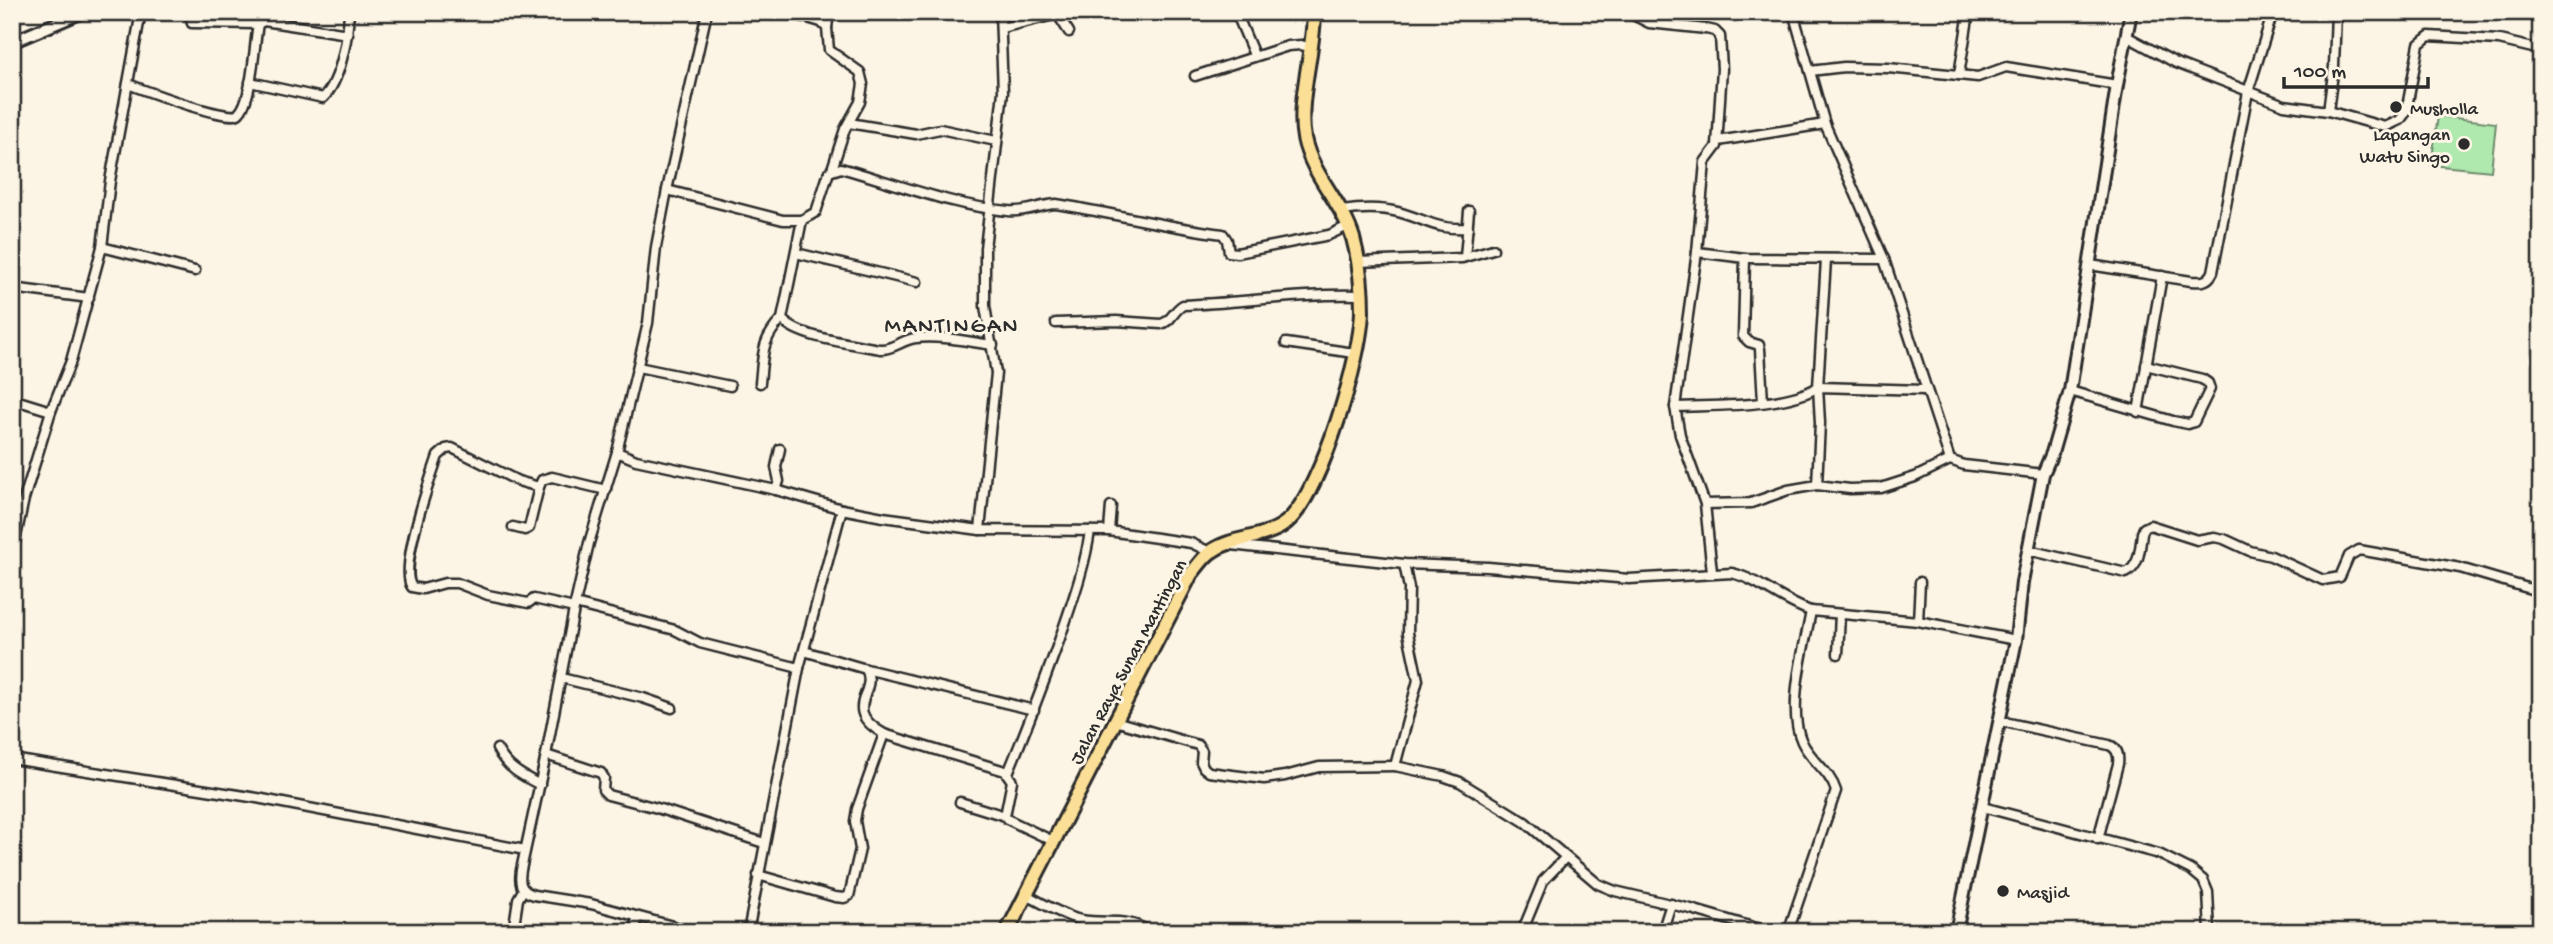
<svg xmlns="http://www.w3.org/2000/svg" width="2553" height="944" font-family="'Gochi Hand',sans-serif">
<rect width="100%" height="100%" fill="#fcf5e5"/>
<filter id="ink" filterUnits="userSpaceOnUse"><feTurbulence type="fractalNoise" baseFrequency=".0143" numOctaves="2"/><feDisplacementMap in="SourceGraphic" scale="14" xChannelSelector="R" yChannelSelector="G"/><feConvolveMatrix kernelMatrix="1 2 1 2 8 2 1 2 1" color-interpolation-filters="sRGB"/></filter>
<g filter="url(#ink)">
<path fill="#afe9ae" stroke="#6d8a6c" stroke-width="2" d="M2438,116L2496,123L2491,171L2431,165Z"/>
<g fill="none" stroke-linecap="round" stroke-linejoin="round">
<g stroke="#2b2b2b" stroke-width="13">
<g id="street">
<path d="M190,12L192,23L258,24L264,21L348,34"/>
<path d="M707,12L667,190L656,247L648,323L617,452L636,460L776,490L842,509L883,517L980,530L1109,531L1191,543L1210,552"/>
<path d="M787,12L821,22L827,28L829,50L860,72L863,84L860,102L845,129L832,169"/>
<path d="M1056,12L1069,32"/>
<path d="M1236,12L1254,55"/>
<path d="M1627,12L1649,23L1706,29L1715,31L1720,36L1722,69L1717,146L1705,162L1697,252L1675,407L1680,435L1705,504L1712,572"/>
<path d="M1793,12L1825,124L1884,259L1950,460L1964,465L2043,474"/>
<path d="M827,28L829,12"/>
<path d="M1001,28L1058,14"/>
<path d="M2128,37L2176,63L2284,105L2328,111L2385,127L2400,120L2406,112L2419,44L2429,36L2499,40L2541,50"/>
<path d="M1810,71L1844,67L1888,68L1978,77L2006,67L2117,85"/>
<path d="M1959,75L1969,12"/>
<path d="M1195,76L1288,46L1301,45L1312,48"/>
<path d="M250,82L323,98C341,81 348,36 349,12"/>
<path d="M128,84C144,90 228,122 238,114C253,101 254,43 258,24"/>
<path d="M2328,111L2334,66L2336,12"/>
<path d="M849,123L916,134L940,129L996,141"/>
<path d="M1718,141L1825,124"/>
<path d="M667,190L783,220H802L816,212L829,172L841,168C895,183 952,206 1008,211C1025,213 1039,205 1056,204C1112,213 1167,227 1223,234L1227,240L1229,252L1237,253L1329,235L1348,226"/>
<path d="M1342,211C1361,208 1379,207 1398,212C1428,220 1435,230 1468,228"/>
<path d="M802,220L782,319C797,338 855,344 880,349C893,350 903,339 916,338C940,335 969,342 993,345"/>
<path d="M102,247L195,271"/>
<path d="M1697,252L1745,258L1884,259"/>
<path d="M796,253L917,282"/>
<path d="M1465,257L1493,249"/>
<path d="M1745,258L1743,336L1749,342L1759,345L1760,349L1763,402"/>
<path d="M1357,262L1462,258L1465,257L1469,211"/>
<path d="M2090,265L2191,281C2202,282 2208,282 2213,272L2248,92L2273,12"/>
<path d="M12,288L89,298"/>
<path d="M1056,323L1116,321L1161,324C1171,322 1173,311 1183,305C1242,303 1301,293 1361,295"/>
<path d="M1286,343L1354,353"/>
<path d="M638,367L730,386"/>
<path d="M760,383C763,355 761,340 782,319"/>
<path d="M2070,391L2173,421L2188,424L2194,422L2210,389L2208,383L2202,379L2146,365"/>
<path d="M12,399L51,411"/>
<path d="M1675,407C1715,405 1784,408 1818,387L1925,390"/>
<path d="M2138,412L2162,276"/>
<path d="M617,452L589,543L575,604L546,755L521,870C519,883 520,891 534,895L591,904L695,932"/>
<path d="M1817,485L1820,423L1818,387L1826,260"/>
<path d="M776,490L779,481L776,467L780,449"/>
<path d="M1705,504L1751,503L1788,490L1817,485L1850,489L1881,488L1915,477L1950,460"/>
<path d="M513,527L525,530L529,528L539,487"/>
<path d="M980,530L996,373L985,306V248L1003,92L1000,12"/>
<path d="M1109,531L1111,506"/>
<path d="M1231,545L1404,564L1488,567L1629,579L1732,573C1760,580 1783,602 1811,611L1918,621L2016,640"/>
<path d="M2028,550L2126,573C2140,566 2140,548 2142,533L2144,528L2150,525L2197,540L2214,537L2224,539L2250,551L2271,556L2323,580L2340,577L2349,556L2359,550L2460,568L2541,592"/>
<path d="M12,556L24,499L51,411L71,361L102,247L110,181L141,12"/>
<path d="M1404,564L1409,588L1408,633L1418,680L1395,766L1443,776L1460,782L1525,822L1598,884L1615,891L1691,909L1770,932"/>
<path d="M575,604L675,630L700,643L799,668"/>
<path d="M574,608L534,599L528,603L488,595L457,583H445L423,589L412,587C398,570 430,479 438,456L446,449L452,448L518,481L539,487L542,480L552,477L606,490"/>
<path d="M1918,621L1920,582"/>
<path d="M804,651L866,669L1034,710"/>
<path d="M1838,654L1840,614"/>
<path d="M866,669C879,693 839,708 884,734L1005,771L1012,781L1005,816L1007,819L1053,841"/>
<path d="M561,678L643,698L672,708"/>
<path d="M1115,721L1198,745L1202,751L1201,762L1204,768L1209,772L1264,779L1285,776L1319,767L1395,766"/>
<path d="M2000,721L2109,745C2118,748 2119,756 2118,764L2098,839"/>
<path d="M497,749C507,768 521,775 540,785"/>
<path d="M546,755L601,773L604,778L603,790L608,795L657,808L764,843"/>
<path d="M12,759L257,798L525,850"/>
<path d="M1008,773C1026,730 1043,685 1059,641C1071,605 1085,568 1090,531"/>
<path d="M960,802L1005,816"/>
<path d="M1983,807L2159,854L2191,870L2203,880L2208,892L2210,932"/>
<path d="M758,875L835,897L844,898L849,896L860,849L855,821L857,809L884,734"/>
<path d="M1026,895C1043,903 1063,916 1081,920C1108,925 1124,916 1151,932"/>
<path d="M513,932L518,899L523,890"/>
<path d="M635,932L637,918"/>
<path d="M748,932L799,668L842,509"/>
<path d="M1522,932L1543,881L1565,858"/>
<path d="M1662,932L1671,904"/>
<path d="M1788,932L1836,791C1830,771 1811,761 1802,742C1786,708 1805,646 1811,611"/>
</g>
</g>
<g stroke="#2b2b2b" stroke-width="16">
<g id="secondary">
<path d="M12,42L83,12"/>
<path d="M1956,932L2016,640L2022,582L2043,474L2052,453L2070,391L2117,85L2131,12"/>
</g>
</g>
<g stroke="#2b2b2b" stroke-width="18">
<path id="primary" d="M1007,932L1191,574C1197,567 1204,556 1212,551C1235,535 1270,540 1290,519C1322,487 1361,358 1362,311C1362,287 1359,260 1353,238C1342,202 1312,176 1304,138C1297,101 1314,53 1314,12"/>
</g>
<use href="#street" stroke="#fcf5e5" stroke-width="8"/>
<use href="#secondary" stroke="#fcf5e5" stroke-width="10"/>
<use href="#primary" stroke="#fbdf96" stroke-width="12"/>
</g>
</g>
<g fill="#2b2b2b" stroke="#fcf5e5" stroke-width="2.5">
<circle cx="2396" cy="107" r="7"/>
<circle cx="2464" cy="144" r="7"/>
<circle cx="2003" cy="891" r="7"/>
</g>
<g text-anchor="middle" stroke-width="6" stroke-linejoin="round" paint-order="stroke">
<g font-size="19" fill="#2b2b2b" stroke="#fcf5e5" text-anchor="start">
<text x="2410" y="114">Musholla</text>
<text x="2450" y="140" text-anchor="end">Lapangan<tspan x="2450" dy="22">Watu Singo</tspan></text>
<text x="2017" y="898">Masjid</text>
</g>
<g font-size="19" fill="#2b2b2b" stroke="#fcf5e5">
<text transform="translate(1127 661) rotate(-62)" y="7">Jalan Raya Sunan Mantingan</text>
</g>
<g font-size="23" letter-spacing="2" fill="#2b2b2b" stroke="#fcf5e5">
<text x="952" y="332">MANTINGAN</text>
</g>
</g>
<rect width="2553" height="944" fill="none" stroke="#fcf5e5" stroke-width="42"/>
<rect x="21" y="21" width="2511" height="902" fill="none" stroke="#2b2b2b" stroke-width="2.5" filter="url(#ink)"/>
<path d="M2284 77v10h144v-10" fill="none" stroke="#2b2b2b" stroke-width="3.5"/>
<text x="2294" y="77" font-size="21" fill="#2b2b2b" stroke="#fcf5e5" stroke-width="5" paint-order="stroke">100 m</text>
</svg>
